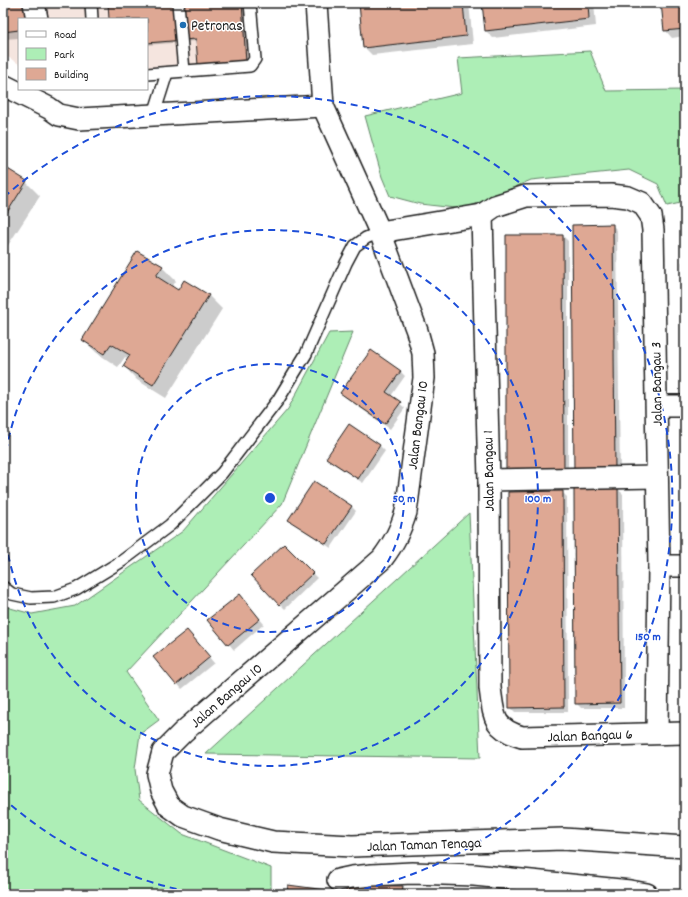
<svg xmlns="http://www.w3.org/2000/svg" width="688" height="897" font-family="Dekko,sans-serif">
<rect width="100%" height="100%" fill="#fff"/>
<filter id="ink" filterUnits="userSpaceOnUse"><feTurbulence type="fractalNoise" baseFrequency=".025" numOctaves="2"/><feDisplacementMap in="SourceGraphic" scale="8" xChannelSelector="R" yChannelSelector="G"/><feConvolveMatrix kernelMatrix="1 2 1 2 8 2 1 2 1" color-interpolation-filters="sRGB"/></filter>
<g filter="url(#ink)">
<path fill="#f5e5df" d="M3,3H246L251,58L246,63L147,69V19H19V64L3,54Z"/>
<g fill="#adeeb6" stroke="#648569">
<path d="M590,51L606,91L685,90V202L667,206L658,184L629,170L531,180L464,209L420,204L390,196L382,177L365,116L462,93L458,58Z"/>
<path d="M353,332L282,504L126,672L159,720L140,734L135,769L139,800L182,834L271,868V894H3V606L32,614L75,606L183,531L288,409L329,333Z"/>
<path d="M469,513L480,758L206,754Z"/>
</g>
<g fill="#0003">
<path d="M3,3H30L32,19H19V38L3,39Z"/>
<path d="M109,3H244L248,64L197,41L147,45V19H110Z"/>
<path d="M360,3H469L473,44L372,55L364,47Z"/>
<path d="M483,3H594L596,26L493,38L486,31Z"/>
<path d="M662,3H685V36L672,38L665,30Z"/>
<path d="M3,167L26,182L40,196L3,253Z"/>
<path d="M612,225L617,230L620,478H580Z"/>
<path d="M563,236L568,241V479H512Z"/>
<path d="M162,267L176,281L172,287L178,291L208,295L222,309L166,398L137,380L124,366L128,359L125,357L118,367L97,353L83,340Z"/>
<path d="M400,371L405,376L391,396L405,408L390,429L346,398L341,393Z"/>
<path d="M349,426L380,446L385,451L363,483L332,463L327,458Z"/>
<path d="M618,489L623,494L624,708H581L576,703Z"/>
<path d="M562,492L567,497L568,712H515L510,707Z"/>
<path d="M351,506L356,511L331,548L294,524L289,519Z"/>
<path d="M284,545L317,578L285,609L252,575Z"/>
<path d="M244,600L264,624L234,650L209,620Z"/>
<path d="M191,636L214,663L182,689L154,658Z"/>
<path d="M402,887L407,892V894H347Z"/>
</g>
<g fill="#dea894" stroke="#1c1c1c">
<path d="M3,3H24L26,19H19V30L3,32Z"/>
<path d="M108,3H242L246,62L198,65L196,39L147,43V19H109Z"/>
<path d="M359,3H463L466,36L363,48Z"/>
<path d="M482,3H588L589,19L485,31Z"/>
<path d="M661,3H685V29L664,31Z"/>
<path d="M3,166L27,181L3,219Z"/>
<path d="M613,224L615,473L574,474L572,225Z"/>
<path d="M506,235H563L564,474L506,475Z"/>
<path d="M137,251L163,266L156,276L178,290L184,280L209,295L153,385L123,366L130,355L111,344L104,354L82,340Z"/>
<path d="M683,262H685V339H684Z"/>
<path d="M371,350L401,371L386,392L401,402L385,424L340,393Z"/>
<path d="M349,424L380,445L358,479L326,458Z"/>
<rect x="684" y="434" width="1" height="49"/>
<path d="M314,481L352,506L326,544L288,520Z"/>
<path d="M618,488L620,703L575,704L574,489Z"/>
<path d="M563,491L564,707L509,708L508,492Z"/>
<path d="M284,544L313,573L279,605L251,575Z"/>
<path d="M240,594L260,619L228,645L207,620Z"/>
<path d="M187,630L210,657L176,685L153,657Z"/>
<path d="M288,885L326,890V894H287Z"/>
<path d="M346,885L403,886L402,894H346Z"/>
</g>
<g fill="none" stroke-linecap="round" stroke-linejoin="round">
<g stroke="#1c1c1c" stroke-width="14">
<g id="service">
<path d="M91,3L92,19"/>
<path d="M178,3L184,71"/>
<path d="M147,74L250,66L255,59L250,3"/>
<path d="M154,114L167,73"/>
<path d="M3,587L12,594L31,598L54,597L76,589L122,561L170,525L222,473L278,400L306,354L346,263L355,246L366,238L380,232"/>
</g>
</g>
<g stroke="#1c1c1c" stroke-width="24">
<g id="minor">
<path d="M34,3L37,19"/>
<path d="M316,3L323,106L380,232L417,331L423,353L424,378L406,512C400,531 394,543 382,559L183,732L163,752L157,774L161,791L169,806L183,816L219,829L273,842L352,846L563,839L685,847"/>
<path d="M3,85L49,108L59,115L79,119L323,106"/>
<path d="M482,215L489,480L490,688C494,716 492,728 522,737L685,733"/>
<path d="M380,232L482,215L495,206L526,196L611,195L628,197L642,203L651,216L653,230L659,566L657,733"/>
<path d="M657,406H685"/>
<path d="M489,480L657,477"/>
<path d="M659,566H685"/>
<path d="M338,880L352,877L372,875L412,873L474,875L630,891L647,894"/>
</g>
</g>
<use href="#service" stroke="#fff" stroke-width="11"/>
<use href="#minor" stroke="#fff" stroke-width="21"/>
</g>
</g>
<g fill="none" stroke="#1d4ed8" stroke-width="2" stroke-dasharray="7 5">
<circle cx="270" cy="498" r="134"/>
<path d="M3 475A268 268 0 1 1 3 521"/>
<path d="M200 894A402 402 0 0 1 4 799M4 197A402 402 0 1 1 340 894"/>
</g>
<circle fill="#1f6fb2" stroke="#fff" stroke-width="1.5" cx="183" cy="25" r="4"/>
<g text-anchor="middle" stroke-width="3" stroke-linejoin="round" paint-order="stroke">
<g font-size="15" fill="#1c1c1c" stroke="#fff" text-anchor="start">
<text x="191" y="30">Petronas</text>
</g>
<g font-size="15" fill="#1c1c1c" stroke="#fff">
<text transform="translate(656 384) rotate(-91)" y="5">Jalan Bangau 3</text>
<text transform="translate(417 425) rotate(-83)" y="5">Jalan Bangau 10</text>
<text transform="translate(488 471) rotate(-91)" y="5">Jalan Bangau 1</text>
<text transform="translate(226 695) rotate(-41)" y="5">Jalan Bangau 10</text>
<text transform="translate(590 735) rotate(-2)" y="5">Jalan Bangau 6</text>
<text transform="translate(424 844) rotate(-2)" y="5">Jalan Taman Tenaga</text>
</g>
</g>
<circle cx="270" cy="498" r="6" fill="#1d4ed8" stroke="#fff" stroke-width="2"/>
<g font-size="12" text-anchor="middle" font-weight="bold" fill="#1d4ed8" stroke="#fff" stroke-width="3" stroke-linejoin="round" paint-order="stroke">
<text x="404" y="502">50 m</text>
<text x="538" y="502">100 m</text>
<text x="648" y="640">150 m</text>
</g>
<rect width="688" height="897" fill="none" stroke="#fff" stroke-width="16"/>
<rect x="8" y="8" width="672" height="881" fill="none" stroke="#1c1c1c" stroke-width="1.5" filter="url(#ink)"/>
<rect x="18" y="18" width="130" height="72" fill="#ffffff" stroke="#a4a4a4"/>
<rect x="26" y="31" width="20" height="6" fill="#ffffff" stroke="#a4a4a4"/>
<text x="54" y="38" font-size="12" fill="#1c1c1c">Road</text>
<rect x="26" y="48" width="20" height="12" fill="#adeeb6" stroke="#a4a4a4"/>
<text x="54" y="58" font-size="12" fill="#1c1c1c">Park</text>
<rect x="26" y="68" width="20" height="12" fill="#dea894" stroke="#a4a4a4"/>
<text x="54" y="78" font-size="12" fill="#1c1c1c">Building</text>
</svg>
